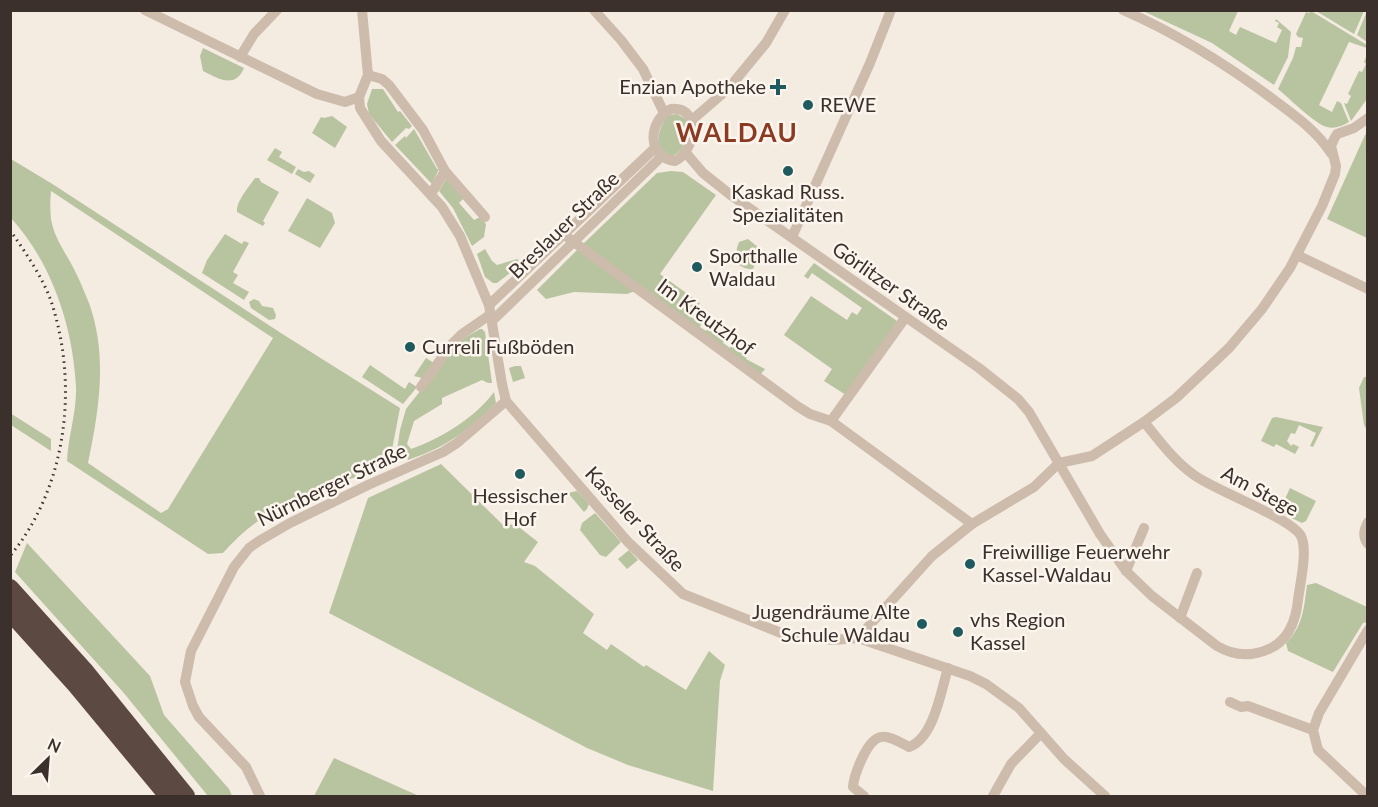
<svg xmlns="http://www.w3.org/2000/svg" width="1378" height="807" font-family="Lato,sans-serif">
<rect width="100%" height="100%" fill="#f4ebe1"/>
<g fill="#b8c4a0" fill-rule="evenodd">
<path d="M1143,11H1238L1229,31L1236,35L1240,27L1276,43L1282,30L1277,27L1279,23L1275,21L1276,19L1291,32L1288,57L1274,85L1212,43Z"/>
<path d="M1311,11L1367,45V48L1349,42L1319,105L1332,112L1337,101L1341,103L1349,122C1342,126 1335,129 1327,127C1315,124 1289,98 1278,89L1293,58L1296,47H1301L1303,38L1298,37L1296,34L1306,12L1309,13Z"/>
<path d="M1316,11H1364L1354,34Z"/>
<path d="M1367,11H1368L1367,42L1357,35Z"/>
<path d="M203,48L244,68C235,89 219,79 203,71L200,56Z"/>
<path d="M1367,54V99L1351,121L1344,103L1347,104L1351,96L1348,94L1359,71L1362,72L1366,64L1364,62Z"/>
<path d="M372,89H383L398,112L400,111L412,126L409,129L406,128L392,142L369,114L367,104Z"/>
<path d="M677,114L686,119C689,133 686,149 673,156C651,149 658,129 668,115Z"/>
<path d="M332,116L347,127L335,148L312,133L321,117L324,118Z"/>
<path d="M414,129L437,169H439L432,184L395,145L405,136L406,138Z"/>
<path d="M1367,133V238L1327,219L1365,135Z"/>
<path d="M275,148L282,152L279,157L296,167L292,174L267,160Z"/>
<path d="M11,159L54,185L284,335L400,408L389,465C324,490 271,498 223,553L208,554L67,461C68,437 77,410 76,387C73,327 52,263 11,218ZM51,191L273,338L168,509L161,513L88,463C99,410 108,356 89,303C84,292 80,280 74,269C66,253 54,238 51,219C50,210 50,200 51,191Z"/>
<path d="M298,169L304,172L309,171L315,175L310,183L295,174Z"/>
<path d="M671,171L683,172L716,195L660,274L700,303L691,317L701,324L700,327L706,331L708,329L724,341L723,343L730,348L731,346L747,356L746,359L765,369L761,374L582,245L657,173Z"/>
<path d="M255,178H259L261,182L279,192L263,221L265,223L263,226L237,212C236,201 249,187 255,178Z"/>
<path d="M446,179L465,197L459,203L474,220L480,217L486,224L484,237L472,246L453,208L439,191Z"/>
<path d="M307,198L332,213L335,223L320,248L288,231Z"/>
<path d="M225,234L242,244L244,241L249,243L233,272L238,275L233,283L249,292L244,300L202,273L207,260Z"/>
<path d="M748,239L759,248L758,257L753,269C747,270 738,266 735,260L737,248L739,242Z"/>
<path d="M485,249L492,261L497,265L517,259L522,264L497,283H493L485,277L477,254Z"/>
<path d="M578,249L635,291L627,294L574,292L546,299L537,290Z"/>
<path d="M814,263L897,321L846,395L824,381L832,369L784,335L811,296L847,320L852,312L857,315L862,308L812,273L808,279L804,276Z"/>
<path d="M254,299L259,301L262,306L273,308L276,315L275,319L269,320L251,308L249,302Z"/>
<path d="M480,329H482L485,332L492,383H488L482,380L442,398V404L414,421L407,444L411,449C440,439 475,418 494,392L496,403C465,432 449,446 408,460L407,457L398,460L396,457L400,430L406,409L455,347L466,337Z"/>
<path d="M426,358L434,363L422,378L414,376Z"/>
<path d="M370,365L405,389L409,382L417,387L403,404L362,377Z"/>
<path d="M515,366H521L525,378L513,382L509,368Z"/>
<path d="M1364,377H1367V430L1364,425L1359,388Z"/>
<path d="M10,413L51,439V451L11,425Z"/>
<path d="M1276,417L1323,427L1313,447L1310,446L1316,433L1299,425L1295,434L1291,433L1287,441L1291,446L1293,444L1299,447L1295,454L1276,444L1274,447L1261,441L1272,418Z"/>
<path d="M441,464L504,526L515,524L538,542L524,562L535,566L594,614L583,633L607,650L611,644L644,667L646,665L686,690L709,651L725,665L720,681L713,791L628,765L587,748L329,613L368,498Z"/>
<path d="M1290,488L1316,501L1306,521L1302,523L1279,512Z"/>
<path d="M577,491L589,504L587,509L584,512L568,493Z"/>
<path d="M595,513L621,542L606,557L600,555L580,530L582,523Z"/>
<path d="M27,543L150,676L164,715L229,789L232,796H208L123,692L15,572Z"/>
<path d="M629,550L638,560L627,569L618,559Z"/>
<path d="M1316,583L1367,607V622L1363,623L1333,672L1288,651L1286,643C1303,627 1304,607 1307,585Z"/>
<path d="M334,758L419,796H314Z"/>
</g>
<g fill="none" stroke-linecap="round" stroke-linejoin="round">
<g stroke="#cdbbac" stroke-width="10">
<path d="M145,10L317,94L345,102L359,97"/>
<path d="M362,10L368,75L359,97L360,108L381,141L442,207L460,236L489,305L502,384L506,401L628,542L683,594L786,635L833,640L858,638L970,676L986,684L1019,708L1064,759L1105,796"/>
<path d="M594,10L621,40L643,69L664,113"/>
<path d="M1123,10C1178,34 1226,64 1274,100C1294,115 1317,131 1331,153"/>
<path d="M240,57L254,34L277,10"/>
<path d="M368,75L382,79L389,85L423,130L445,171L485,217"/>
<path d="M671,109C702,106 696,151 675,161C646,157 648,121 671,109Z"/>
<path d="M692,120L729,88L766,43L785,10"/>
<path d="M686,153L703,173L732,196L979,368L1018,399L1029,412L1100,534L1126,571L1152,596L1217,646C1234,656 1251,657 1269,649C1289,640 1296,620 1298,600C1300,584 1308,550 1301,536C1291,518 1216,491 1194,475C1174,461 1160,441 1144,422"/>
<path d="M431,194L445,171"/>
<path d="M563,234L797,406L810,414L831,421L972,524"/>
<path d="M792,237L870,63L891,10"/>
<path d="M1297,255L1368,289"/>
<path d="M489,305L655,148"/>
<path d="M493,320L661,157"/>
<path d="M421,387L451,345L462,334L491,314"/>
<path d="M831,421L905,318"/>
<path d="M1368,522C1364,530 1362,536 1368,544"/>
<path d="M1126,571L1144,528"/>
<path d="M1180,618L1197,573"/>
<path d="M858,638L932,556L972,524L1034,487L1059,463L1092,456L1144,422L1176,398L1229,348L1262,309L1290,268L1322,206L1335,174L1336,166L1331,146L1334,139L1337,134L1354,128L1368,118"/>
<path d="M1230,702L1241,707L1248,706L1313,730"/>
<path d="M260,796L246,767L199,717L193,706L185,682L191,651L234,567L249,548L259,541L290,523L368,485L443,452L457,443L506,401"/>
<path d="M864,796L853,787C854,775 867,739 881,737C889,735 901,743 909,747C934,738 941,691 948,668"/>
<path d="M993,796L1011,764L1041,733"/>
<path d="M1367,796L1318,750L1313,730L1319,713L1368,630"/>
</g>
<g stroke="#5c4a42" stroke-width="18">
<path d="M10,588L84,670L186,796"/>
<path d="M10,612L76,685L168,796"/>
</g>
<path stroke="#3b302b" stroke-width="3" stroke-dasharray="1.5 4.5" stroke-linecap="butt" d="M10,230C25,252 42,276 51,301C79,385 67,487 10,556"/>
</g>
<g fill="#1f5a5e" stroke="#fbf5ee" stroke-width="2">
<path d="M775 78h6v6h6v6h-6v6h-6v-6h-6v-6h6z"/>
<circle cx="808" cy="105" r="6"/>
<circle cx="788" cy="171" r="6"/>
<circle cx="697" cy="267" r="6"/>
<circle cx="410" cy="347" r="6"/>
<circle cx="520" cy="474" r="6"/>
<circle cx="970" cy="564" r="6"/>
<circle cx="922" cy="624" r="6"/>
<circle cx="958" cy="632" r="6"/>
</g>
<g text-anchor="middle" stroke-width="5" stroke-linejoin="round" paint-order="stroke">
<g font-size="20" fill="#3b302b" stroke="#fbf5ee" text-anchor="start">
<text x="766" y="94" text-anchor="end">Enzian Apotheke</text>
<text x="820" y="112">REWE</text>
<text x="788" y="199" text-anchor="middle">Kaskad Russ.<tspan x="788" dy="23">Spezialitäten</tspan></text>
<text x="709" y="263">Sporthalle<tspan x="709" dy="23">Waldau</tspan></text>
<text x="422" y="354">Curreli Fußböden</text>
<text x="520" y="503" text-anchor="middle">Hessischer<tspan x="520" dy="23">Hof</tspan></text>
<text x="982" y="559">Freiwillige Feuerwehr<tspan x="982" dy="23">Kassel-Waldau</tspan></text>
<text x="910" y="619" text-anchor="end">Jugendräume Alte<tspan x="910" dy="23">Schule Waldau</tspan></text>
<text x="970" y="627">vhs Region<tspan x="970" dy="23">Kassel</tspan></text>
</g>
<g font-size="20" fill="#3b302b" stroke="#fbf5ee">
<text transform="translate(564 225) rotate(-44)" y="7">Breslauer Straße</text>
<text transform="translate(891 286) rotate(35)" y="7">Görlitzer Straße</text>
<text transform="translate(706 317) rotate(36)" y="7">Im Kreutzhof</text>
<text transform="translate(332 485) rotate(-26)" y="7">Nürnberger Straße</text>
<text transform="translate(1260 491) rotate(28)" y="7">Am Stege</text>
<text transform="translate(635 519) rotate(47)" y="7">Kasseler Straße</text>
</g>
<g font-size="26" font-weight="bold" letter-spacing="1.5" fill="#8c3b22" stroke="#fbf5ee">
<text x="737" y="142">WALDAU</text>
</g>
</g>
<rect width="1378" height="807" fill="none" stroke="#3b302b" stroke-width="24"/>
<g transform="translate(48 759) rotate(25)" stroke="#fbf5ee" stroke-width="4.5" paint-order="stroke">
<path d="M0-4.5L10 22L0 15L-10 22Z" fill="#3b302b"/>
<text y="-9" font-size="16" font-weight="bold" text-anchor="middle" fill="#3b302b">N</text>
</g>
</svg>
